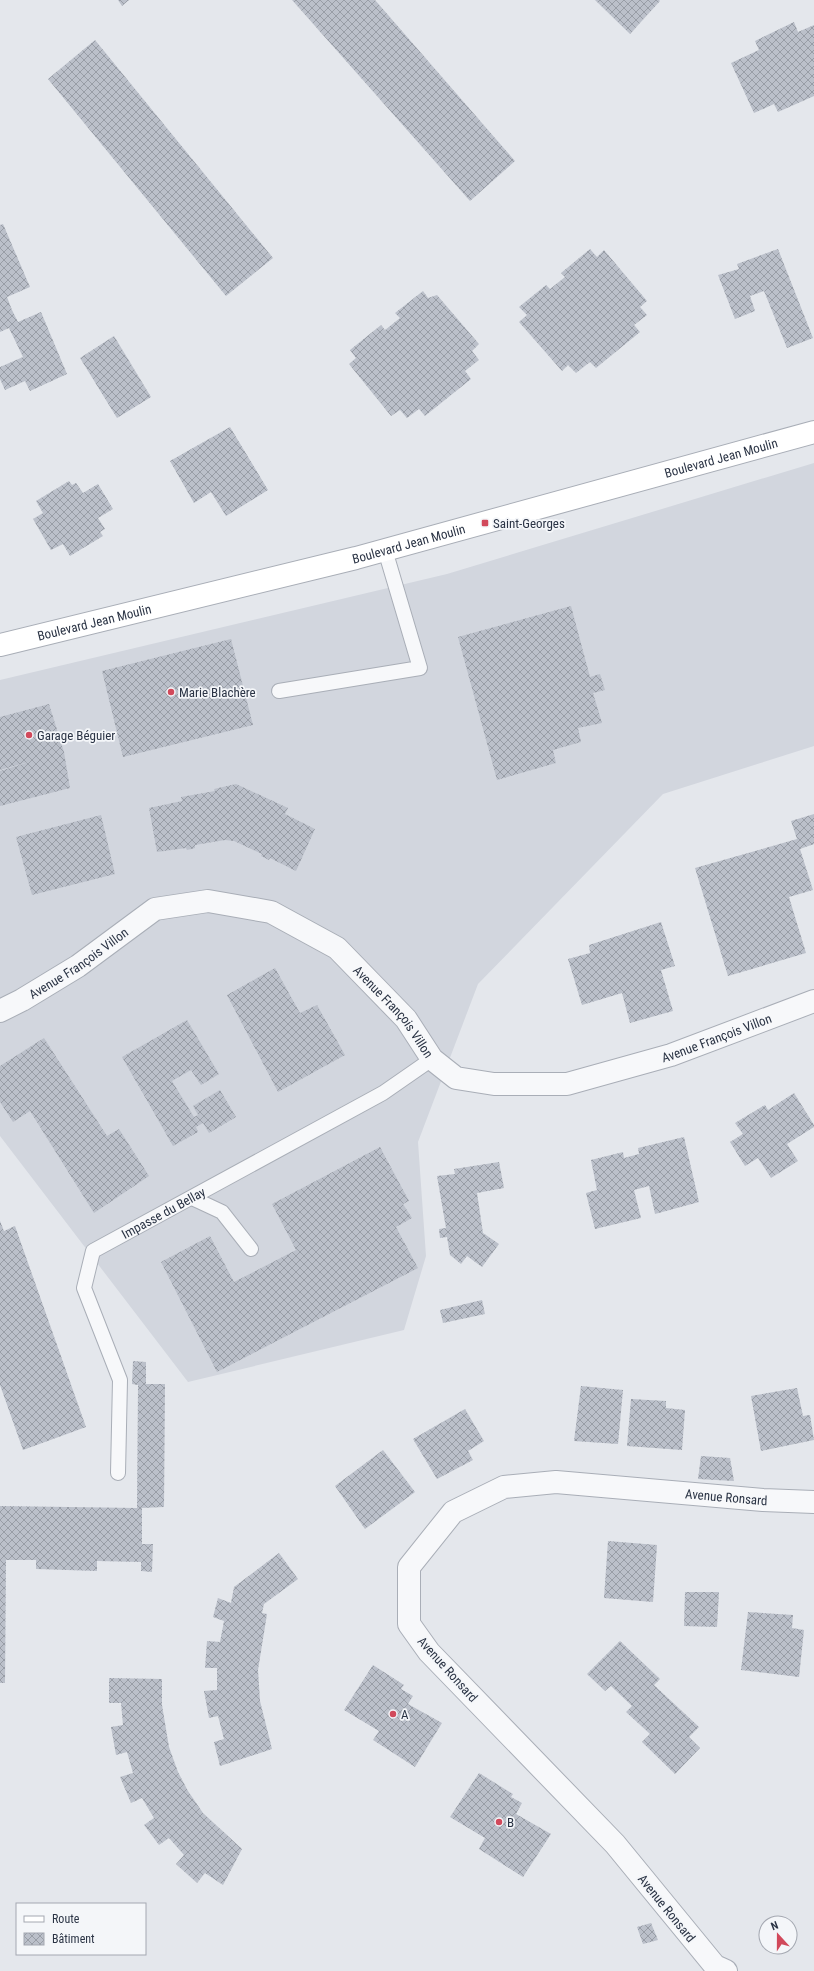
<svg xmlns="http://www.w3.org/2000/svg" width="814" height="1971" font-family="'Roboto Condensed',sans-serif">
<defs>
<pattern id="building-cross-hatch" width="8" height="8" patternUnits="userSpaceOnUse"><rect width="8" height="8" fill="#bbc0ca"/><path d="M0 0l8 8M0 8l8-8" fill="none" stroke="#989da6"/></pattern>
</defs>
<rect width="100%" height="100%" fill="#e4e7ec"/>
<path fill="#d2d6de" d="M814,463V746L663,794L478,984L418,1142L426,1256L404,1330L188,1382L0,1136V680L447,574Z"/>
<g fill="url(#building-cross-hatch)">
<path d="M118,0H129L122,6Z"/>
<path d="M292,0H375L515,161L470,201Z"/>
<path d="M595,0H659L660,1L630,34Z"/>
<path d="M794,22L798,32L814,25V96L778,112L774,104L754,113L731,63L759,50L755,41Z"/>
<path d="M95,40L273,258L226,296L48,79Z"/>
<path d="M3,224L30,287L7,297L12,310L18,322L41,312L67,374L30,391L25,381L5,390L0,379V367L23,357L9,328L0,332V225Z"/>
<path d="M590,249L597,257L604,250L647,301L640,307L647,315L634,325L640,332L596,368L590,362L576,373L568,365L562,371L519,322L527,315L519,307L546,285L550,289L565,277L561,273Z"/>
<path d="M778,249L813,338L787,348L764,291L750,296L755,311L735,319L718,275L739,269L737,264Z"/>
<path d="M423,291L428,298L437,295L479,344L472,351L479,360L465,371L471,379L425,416L419,409L407,418L400,410L391,416L349,364L356,358L350,350L381,325L385,330L400,318L395,313Z"/>
<path d="M114,336L151,397L117,418L80,358Z"/>
<path d="M230,427L268,490L226,516L211,492L194,503L170,461Z"/>
<path d="M69,481L72,485L76,483L83,493L98,484L113,509L98,518L105,529L100,532L103,536L70,556L63,544L51,550L33,519L43,513L36,501Z"/>
<path d="M571,606L590,677L600,674L605,690L593,693L602,723L578,728L581,742L553,750L556,763L497,780L458,637Z"/>
<path d="M231,639L253,725L123,757L102,671Z"/>
<path d="M49,704L64,752L70,788L0,806V771L32,761L0,770V717Z"/>
<path d="M236,784L288,808L285,814L315,829L296,871L270,858L269,860L261,856L262,854L234,841L225,840L195,845V848L187,850L186,848L157,852L149,808L182,801L181,797L215,791L214,789Z"/>
<path d="M814,814V844L800,849L813,890L789,897L806,953L728,976L695,868L797,839L791,821Z"/>
<path d="M101,815L115,874L32,895L16,837Z"/>
<path d="M661,922L675,966L661,970L673,1011L630,1023L622,993L582,1005L568,959L590,953L589,945Z"/>
<path d="M275,968L300,1013L317,1005L345,1055L278,1092L227,995Z"/>
<path d="M187,1020L219,1074L201,1085L191,1070L172,1081L194,1117L198,1115L193,1106L220,1090L236,1117L209,1133L203,1123L196,1127L198,1132L173,1146L122,1057Z"/>
<path d="M44,1038L107,1136L119,1129L149,1176L94,1213L30,1111L13,1122L0,1102V1066Z"/>
<path d="M794,1093L814,1125V1127L787,1144L798,1161L771,1178L758,1158L745,1166L730,1142L743,1134L735,1123L765,1105L768,1110Z"/>
<path d="M684,1137L699,1202L655,1214L649,1186L634,1190L641,1218L595,1229L586,1193L597,1190L591,1160L623,1152L624,1158L639,1154L638,1148Z"/>
<path d="M380,1147L409,1201L403,1204L412,1218L396,1227L418,1268L217,1372L161,1262L210,1236L234,1282L296,1250L272,1204Z"/>
<path d="M499,1162L504,1188L477,1193L483,1233L499,1244L482,1267L467,1256L461,1264L450,1255L447,1237L440,1238L439,1229L446,1228L437,1176L455,1174L454,1169Z"/>
<path d="M0,1221L4,1231L15,1226L86,1427L23,1450L0,1385Z"/>
<path d="M482,1300L485,1314L443,1323L440,1310Z"/>
<path d="M133,1361L146,1362V1384H165L164,1507L142,1508V1544H153L152,1572L141,1571V1562L97,1561V1571L36,1569V1560H6L5,1683H0V1506L137,1508L138,1385L132,1384Z"/>
<path d="M581,1386L623,1390L618,1444L574,1441Z"/>
<path d="M797,1388L803,1416L810,1415L814,1440L761,1451L751,1396Z"/>
<path d="M631,1399L666,1401V1408L685,1410L682,1450L627,1446Z"/>
<path d="M465,1409L484,1441L468,1451L473,1460L437,1479L413,1439Z"/>
<path d="M383,1450L415,1492L365,1529L335,1486Z"/>
<path d="M701,1456L730,1458L734,1481L698,1479Z"/>
<path d="M608,1541L657,1545L653,1602L604,1598Z"/>
<path d="M279,1553L298,1579L264,1604L262,1613L267,1614L258,1670L260,1701L272,1749L220,1766L214,1742L224,1739L218,1716L209,1718L204,1691L217,1690V1668H205L207,1641L220,1642L224,1621L213,1617L218,1598L231,1603L234,1587Z"/>
<path d="M685,1592H719L717,1627L684,1626Z"/>
<path d="M748,1612L793,1615L792,1628L804,1630L799,1677L741,1670Z"/>
<path d="M620,1641L660,1679L654,1685L699,1727L689,1737L700,1748L675,1774L642,1742L650,1734L626,1712L632,1706L611,1686L605,1691L587,1674Z"/>
<path d="M373,1665L404,1685L401,1689L413,1696L408,1704L442,1723L415,1767L373,1740L379,1731L344,1710Z"/>
<path d="M109,1678L162,1679V1705L169,1747L178,1772L188,1791L203,1813L242,1849L223,1885L205,1873L197,1883L176,1864L184,1855L169,1838L159,1845L144,1825L154,1818L142,1798L131,1803L120,1777L133,1773L127,1752L116,1755L111,1727L123,1725L121,1703H109Z"/>
<path d="M479,1773L513,1794L511,1797L522,1803L516,1814L551,1834L523,1877L479,1849L485,1838L450,1817Z"/>
<path d="M651,1923L658,1940L643,1944L637,1927Z"/>
</g>
<g fill="none" stroke-linecap="round" stroke-linejoin="round">
<g stroke="#a9aeb7" stroke-width="16">
<g id="lane">
<path d="M279,691L420,668L385,550"/>
<path d="M192,1198L222,1212L251,1249"/>
<path id="s1" d="M118,1473L120,1380L84,1288L93,1251L383,1093L432,1059"/>
</g>
</g>
<g stroke="#a9aeb7" stroke-width="24">
<g id="street">
<path id="s2" d="M0,1011L22,1000L78,966L155,909L208,901L271,912L337,948L406,1019L432,1059L456,1078L494,1084H567L671,1055L814,1001"/>
<path id="s3" d="M726,1971L715,1966L615,1844L429,1652L409,1624V1567L453,1512L504,1487L556,1482L763,1500L814,1502"/>
</g>
</g>
<g stroke="#a9aeb7" stroke-width="24">
<g id="secondary">
<path id="s4" d="M0,645L356,558L814,432"/>
</g>
</g>
<use href="#lane" stroke="#f7f8fa" stroke-width="14"/>
<use href="#street" stroke="#f7f8fa" stroke-width="22"/>
<use href="#secondary" stroke="#fff" stroke-width="22"/>
</g>
<g fill="#d1495b" stroke="#f4f6f9" stroke-width="1.5">
<rect x="481" y="519" width="8" height="8" rx="2"/>
<circle cx="171" cy="692" r="4"/>
<circle cx="29" cy="735" r="4"/>
<circle cx="393" cy="1714" r="4"/>
<circle cx="499" cy="1822" r="4"/>
</g>
<g text-anchor="middle" stroke-width="3.5" stroke-linejoin="round" paint-order="stroke">
<g font-size="13" fill="#2b3445" stroke="#f4f6f9">
<text dy="5" stroke="none"><textPath href="#s4" startOffset="745">Boulevard Jean Moulin</textPath></text>
<text dy="5" stroke="none"><textPath href="#s4" startOffset="421">Boulevard Jean Moulin</textPath></text>
<text dy="5" stroke="none"><textPath href="#s4" startOffset="97">Boulevard Jean Moulin</textPath></text>
<text dy="5" stroke="none"><textPath href="#s2" startOffset="92">Avenue François Villon</textPath></text>
<text dy="5" stroke="none"><textPath href="#s2" startOffset="464">Avenue François Villon</textPath></text>
<text dy="5" stroke="none"><textPath href="#s2" startOffset="824">Avenue François Villon</textPath></text>
<text dy="5" stroke="none"><textPath href="#s1" startOffset="310">Impasse du Bellay</textPath></text>
<text dy="5" stroke="none"><textPath href="#s3" startOffset="879">Avenue Ronsard</textPath></text>
<text transform="translate(448 1669) rotate(48)" y="5">Avenue Ronsard</text>
<text transform="translate(667 1908) rotate(51)" y="5">Avenue Ronsard</text>
</g>
<g font-size="13" fill="#2b3445" stroke="#f4f6f9" text-anchor="start">
<text x="493" y="528">Saint-Georges</text>
<text x="179" y="697">Marie Blachère</text>
<text x="37" y="740">Garage Béguier</text>
<text x="401" y="1719">A</text>
<text x="507" y="1827">B</text>
</g>
</g>
<rect x="16" y="1903" width="130" height="52" fill="#f4f6f9" stroke="#a4a8b1"/>
<rect x="24" y="1916" width="20" height="6" fill="#ffffff" stroke="#a4a8b1"/>
<text x="52" y="1923" font-size="12" fill="#2b3445">Route</text>
<rect x="24" y="1933" width="20" height="12" fill="url(#building-cross-hatch)" stroke="#a4a8b1"/>
<text x="52" y="1943" font-size="12" fill="#2b3445">Bâtiment</text>
<g transform="translate(778 1935) rotate(339)"><circle r="19" fill="#f4f6f9" stroke="#a4a8b1"/>
<path d="M0-3L7 15L0 10L-7 15Z" fill="#d1495b"/>
<text y="-6" font-size="11" font-weight="bold" text-anchor="middle" fill="#2b3445">N</text>
</g>
</svg>
